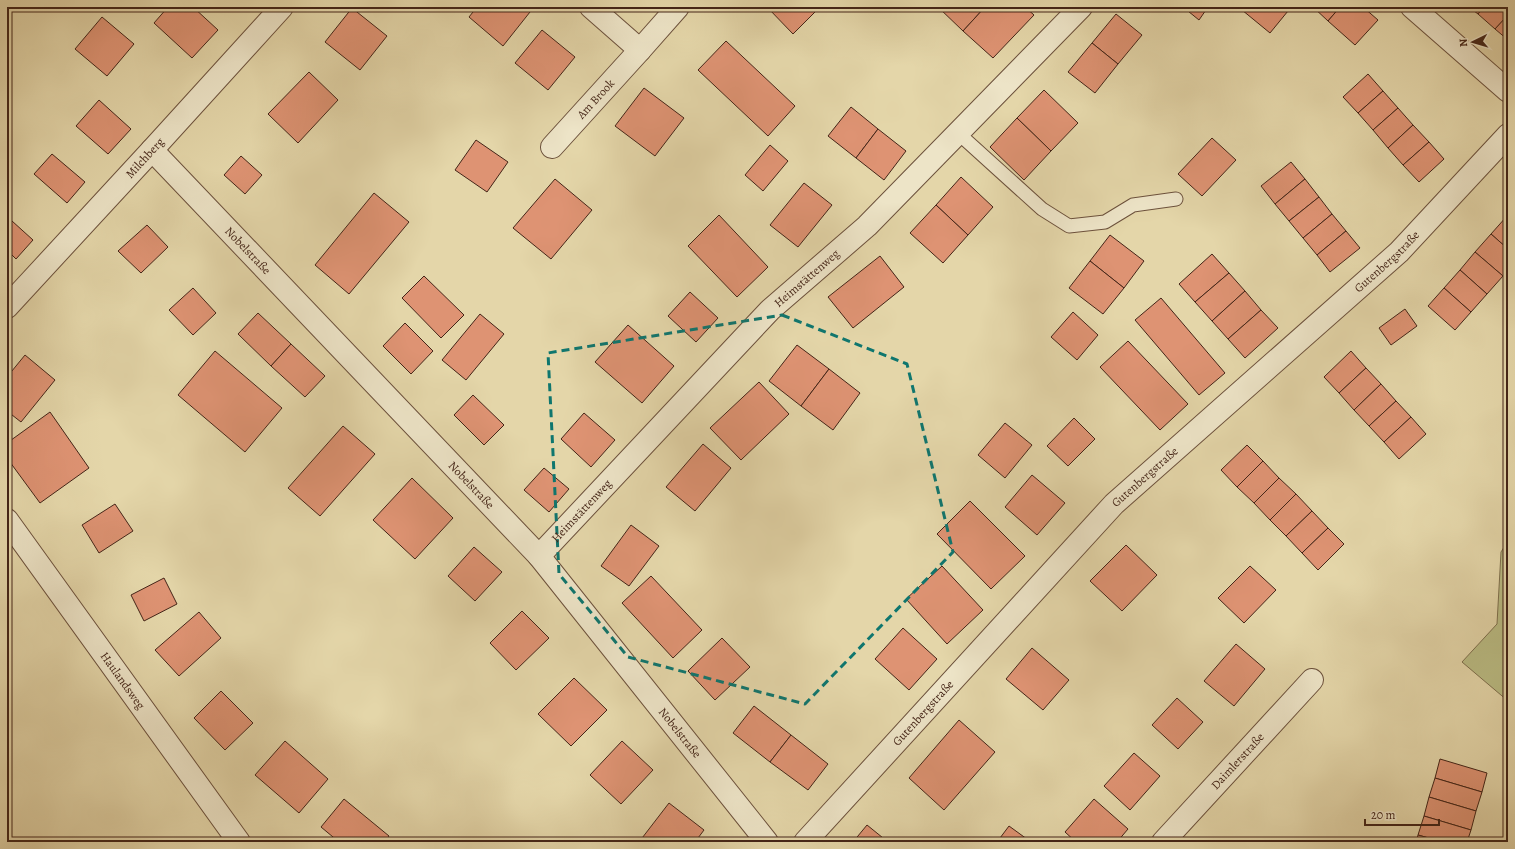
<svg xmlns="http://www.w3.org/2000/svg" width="1515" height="849" font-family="Alegreya,serif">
<rect width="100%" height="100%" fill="#e4d6a9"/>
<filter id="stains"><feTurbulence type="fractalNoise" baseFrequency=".005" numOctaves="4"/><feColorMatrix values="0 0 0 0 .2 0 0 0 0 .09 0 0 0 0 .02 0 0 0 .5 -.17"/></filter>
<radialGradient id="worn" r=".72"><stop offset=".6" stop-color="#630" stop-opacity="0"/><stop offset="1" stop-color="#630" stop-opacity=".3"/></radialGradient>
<path fill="#babc84" stroke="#7f704e" d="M1508,541V701L1462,662L1497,624L1501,552Z"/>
<g fill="#de9373" stroke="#442518">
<path d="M168,7H193L218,30L192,58L154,23Z"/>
<path d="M477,7H524L530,12L503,46L469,17Z"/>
<path d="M767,7H820L793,34Z"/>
<path d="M938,7H985L963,31Z"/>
<path d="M985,7H1025L1034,15L993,58L963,31Z"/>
<path d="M1183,7H1208L1199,20Z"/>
<path d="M1245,7H1282L1288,11L1270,33L1242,10Z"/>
<path d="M1313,7H1340L1328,21Z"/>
<path d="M1340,7H1363L1378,20L1355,45L1328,21Z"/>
<path d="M1469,7H1484L1478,14Z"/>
<path d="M1484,7H1508V15L1495,29L1478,14Z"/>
<path d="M352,8L387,36L360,70L325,42Z"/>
<path d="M1116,14L1142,35L1118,64L1092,43Z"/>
<path d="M1508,15V40L1495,29Z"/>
<path d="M102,17L134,44L107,76L75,49Z"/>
<path d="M542,30L575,57L548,90L515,63Z"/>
<path d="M726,41L795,106L768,136L698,70Z"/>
<path d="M1092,43L1118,64L1095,93L1068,72Z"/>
<path d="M309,72L338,100L298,143L268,114Z"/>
<path d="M1368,74L1383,91L1358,113L1343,97Z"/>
<path d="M644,88L684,118L655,156L615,126Z"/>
<path d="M1044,90L1078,123L1051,151L1017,118Z"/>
<path d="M1383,91L1398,108L1373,130L1358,113Z"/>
<path d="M99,100L131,129L108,154L76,126Z"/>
<path d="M851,107L878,129L856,158L828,136Z"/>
<path d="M1398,108L1413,125L1388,148L1373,130Z"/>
<path d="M1017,118L1051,151L1024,180L990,147Z"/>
<path d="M1413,125L1429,142L1403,165L1388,148Z"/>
<path d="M878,129L906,151L884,180L856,158Z"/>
<path d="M1212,138L1236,160L1202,196L1178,174Z"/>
<path d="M476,140L508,162L487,192L455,170Z"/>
<path d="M1429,142L1444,159L1419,182L1403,165Z"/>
<path d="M770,145L788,161L763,191L745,175Z"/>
<path d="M52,154L85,182L67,203L34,174Z"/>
<path d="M241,156L262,175L245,194L224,175Z"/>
<path d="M1291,162L1305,179L1275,204L1261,186Z"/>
<path d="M961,177L993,207L968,235L936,205Z"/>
<path d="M555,179L592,210L551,259L513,228Z"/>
<path d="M1305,179L1319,197L1289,221L1275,204Z"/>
<path d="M804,183L832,205L798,247L770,225Z"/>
<path d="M374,193L409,222L349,294L315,265Z"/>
<path d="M1319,197L1332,214L1303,238L1289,221Z"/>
<path d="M936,205L968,235L943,263L910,233Z"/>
<path d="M1332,214L1346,231L1317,255L1303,238Z"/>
<path d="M719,215L768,267L737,297L688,246Z"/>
<path d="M1507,216L1508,217V249L1491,234Z"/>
<path d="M12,221L33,240L16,259L7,250V227Z"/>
<path d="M147,225L168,247L141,273L118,251Z"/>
<path d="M1346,231L1360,248L1330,272L1317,255Z"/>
<path d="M1491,234L1508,249V270L1503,276L1475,252Z"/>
<path d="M1110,235L1144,261L1124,288L1090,261Z"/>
<path d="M1475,252L1503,276L1487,294L1460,270Z"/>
<path d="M1212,254L1229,273L1195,302L1179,284Z"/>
<path d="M880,256L904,287L853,328L828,297Z"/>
<path d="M1090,261L1124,288L1103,314L1069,288Z"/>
<path d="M1460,270L1487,294L1471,312L1444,288Z"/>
<path d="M1229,273L1245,291L1212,321L1195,302Z"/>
<path d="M424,276L464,315L441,338L402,298Z"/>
<path d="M193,288L216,313L193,335L169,310Z"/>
<path d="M1444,288L1471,312L1455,330L1428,306Z"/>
<path d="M1245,291L1261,310L1228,339L1212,321Z"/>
<path d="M690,292L718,318L696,342L668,316Z"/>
<path d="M1161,298L1225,373L1199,395L1135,320Z"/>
<path d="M1405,309L1417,326L1391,345L1379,328Z"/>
<path d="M1261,310L1278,328L1245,358L1228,339Z"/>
<path d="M1073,312L1098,335L1077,360L1051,337Z"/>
<path d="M258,313L291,344L271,366L238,334Z"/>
<path d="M480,314L504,334L466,380L442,360Z"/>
<path d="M405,323L433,351L411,374L383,346Z"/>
<path d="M628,325L674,366L642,403L595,362Z"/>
<path d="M1128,341L1188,404L1160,430L1100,367Z"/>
<path d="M291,344L325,376L305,397L271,366Z"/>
<path d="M797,345L829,369L801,406L769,381Z"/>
<path d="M215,351L282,408L245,452L178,395Z"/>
<path d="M1351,351L1366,368L1339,393L1324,377Z"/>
<path d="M25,355L55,380L21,422L7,411V377Z"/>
<path d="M1366,368L1381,384L1354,410L1339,393Z"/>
<path d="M829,369L860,393L833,430L801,406Z"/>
<path d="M759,382L789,414L741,460L710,428Z"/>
<path d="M1381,384L1396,401L1369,426L1354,410Z"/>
<path d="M473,395L504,425L484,445L454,415Z"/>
<path d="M1396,401L1411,417L1384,442L1369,426Z"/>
<path d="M50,412L89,468L40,503L7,458V443Z"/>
<path d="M584,413L615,440L591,467L561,439Z"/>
<path d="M1411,417L1426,434L1399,459L1384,442Z"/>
<path d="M1074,418L1095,439L1068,466L1047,446Z"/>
<path d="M1005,423L1032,445L1005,478L978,455Z"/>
<path d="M343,426L375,454L320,516L288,488Z"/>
<path d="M703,444L731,468L695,511L666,487Z"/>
<path d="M1247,445L1263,461L1237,487L1221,470Z"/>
<path d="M1263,461L1279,478L1254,503L1237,487Z"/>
<path d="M544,468L569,489L549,512L524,490Z"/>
<path d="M1032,475L1065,503L1037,535L1005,507Z"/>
<path d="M412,478L453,518L415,559L373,520Z"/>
<path d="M1279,478L1296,494L1270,520L1254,503Z"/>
<path d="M1296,494L1312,511L1286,536L1270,520Z"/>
<path d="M970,501L1025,556L991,589L937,534Z"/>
<path d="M115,504L133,531L99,553L82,525Z"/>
<path d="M1312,511L1328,528L1302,553L1286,536Z"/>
<path d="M631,525L659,546L629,586L601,566Z"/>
<path d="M1328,528L1344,544L1318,570L1302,553Z"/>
<path d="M1126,545L1157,575L1122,611L1090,581Z"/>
<path d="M474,547L502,572L475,601L448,576Z"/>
<path d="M942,566L983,610L947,644L906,599Z"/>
<path d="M1250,566L1276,590L1244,623L1218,598Z"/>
<path d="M651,576L702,630L673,658L622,603Z"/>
<path d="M164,578L177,604L144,621L131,595Z"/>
<path d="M522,611L549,638L516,670L490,643Z"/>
<path d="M199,612L221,638L179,676L155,650Z"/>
<path d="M903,628L937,659L909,690L875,659Z"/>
<path d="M722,638L750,667L715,700L688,671Z"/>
<path d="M1236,644L1265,669L1234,706L1204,681Z"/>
<path d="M1032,648L1069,680L1043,710L1006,679Z"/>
<path d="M574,678L607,710L571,746L538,714Z"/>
<path d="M221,691L253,723L225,750L194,718Z"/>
<path d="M1177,698L1203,722L1178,749L1152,725Z"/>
<path d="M754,706L791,735L770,762L733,733Z"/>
<path d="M959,720L995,752L944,810L909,778Z"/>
<path d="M791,735L828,764L808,790L770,762Z"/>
<path d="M285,741L328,779L299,813L255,775Z"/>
<path d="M622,741L653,770L621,804L590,775Z"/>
<path d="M1134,753L1160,776L1130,810L1104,786Z"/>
<path d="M1440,759L1487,773L1482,792L1435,778Z"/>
<path d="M1435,778L1482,792L1476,811L1429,797Z"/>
<path d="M1429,797L1476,811L1471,830L1424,816Z"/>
<path d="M344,799L389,836L385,842H339L321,827Z"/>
<path d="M1094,799L1128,829L1117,842H1076L1065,832Z"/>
<path d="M669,803L704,830L695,842H639Z"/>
<path d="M1424,816L1471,830L1467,842H1443L1418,835Z"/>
<path d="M867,825L888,842H853Z"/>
<path d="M1009,826L1031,842H997Z"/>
<path d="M1418,835L1443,842H1416Z"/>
</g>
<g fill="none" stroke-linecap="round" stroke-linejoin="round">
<g stroke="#6c513c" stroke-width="15">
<path id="service" d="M958,133L1042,209L1069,226L1105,222L1133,205L1176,199"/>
</g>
<g stroke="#6c513c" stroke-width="24">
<g id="minor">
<path d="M591,7L640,50"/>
<path d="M1412,7L1508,91"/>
<path id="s1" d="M552,147L640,50L678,7"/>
<path id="s2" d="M152,150L539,556L767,842"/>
<path id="s3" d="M7,307L152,150L282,7"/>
<path id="s4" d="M7,520L239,842"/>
<path id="s5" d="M539,556L770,310L867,226L1081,7"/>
<path id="s6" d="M805,842L1114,504L1399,252L1508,135"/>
<path id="s7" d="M1163,842L1312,680"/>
</g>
</g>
<use href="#service" stroke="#ede4c7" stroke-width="13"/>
<use href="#minor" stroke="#ede4c7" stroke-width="22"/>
</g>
<path fill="none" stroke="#0f766e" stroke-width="3" stroke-dasharray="8 5" stroke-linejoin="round" d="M782,315L907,364L953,552L805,704L628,657L559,574L548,353Z"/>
<g text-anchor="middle" stroke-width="3" stroke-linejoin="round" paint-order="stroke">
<g font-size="12" fill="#442518" stroke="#ede4c7">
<text dy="4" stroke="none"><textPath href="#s1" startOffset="65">Am Brook</textPath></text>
<text dy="4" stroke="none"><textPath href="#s3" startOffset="203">Milchberg</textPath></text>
<text dy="4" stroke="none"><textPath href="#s2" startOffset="139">Nobelstraße</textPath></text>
<text dy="4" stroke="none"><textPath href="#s6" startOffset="823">Gutenbergstraße</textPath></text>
<text dy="4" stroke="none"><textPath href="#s5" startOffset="386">Heimstättenweg</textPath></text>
<text dy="4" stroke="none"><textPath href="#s6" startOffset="499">Gutenbergstraße</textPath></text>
<text dy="4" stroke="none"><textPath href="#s2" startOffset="463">Nobelstraße</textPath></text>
<text dy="4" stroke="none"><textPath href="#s5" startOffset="62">Heimstättenweg</textPath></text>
<text dy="4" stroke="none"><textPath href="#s4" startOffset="198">Haulandsweg</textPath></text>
<text dy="4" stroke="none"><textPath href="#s6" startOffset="175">Gutenbergstraße</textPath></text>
<text dy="4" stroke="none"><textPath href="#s2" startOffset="787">Nobelstraße</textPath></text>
<text dy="4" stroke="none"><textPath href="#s7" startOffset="110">Daimlerstraße</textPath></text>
</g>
</g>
<rect width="1515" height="849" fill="none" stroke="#e4d6a9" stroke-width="24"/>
<rect x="8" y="8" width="1499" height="833" fill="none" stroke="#442518" stroke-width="2"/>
<rect x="12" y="12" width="1491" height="825" fill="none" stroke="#442518"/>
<g transform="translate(1473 42) rotate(265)" stroke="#ede4c7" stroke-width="3" paint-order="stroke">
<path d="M0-3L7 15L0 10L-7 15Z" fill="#442518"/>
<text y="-6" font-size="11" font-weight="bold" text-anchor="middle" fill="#442518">N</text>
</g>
<path d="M1365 819v6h74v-6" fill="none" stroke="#442518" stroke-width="2"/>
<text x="1371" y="819" font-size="12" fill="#442518" stroke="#ede4c7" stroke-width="3" paint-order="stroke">20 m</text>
<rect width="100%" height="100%" filter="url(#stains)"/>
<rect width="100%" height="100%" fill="url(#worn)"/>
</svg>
